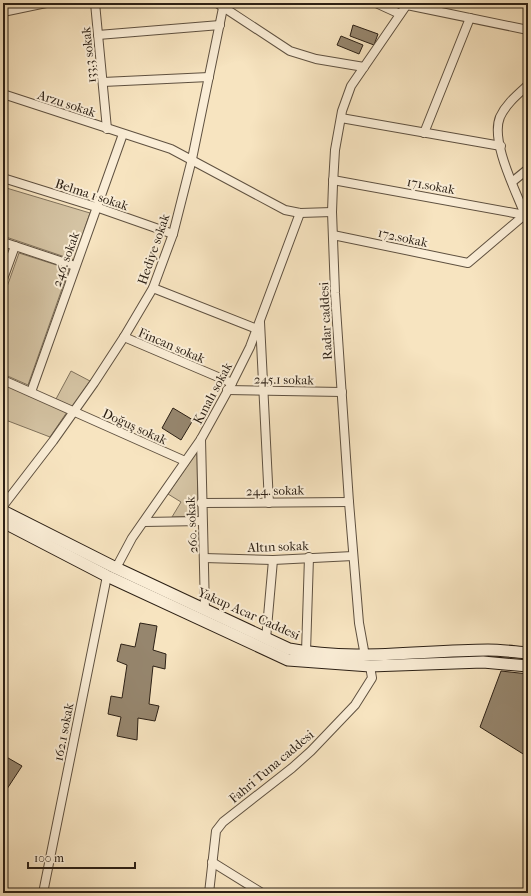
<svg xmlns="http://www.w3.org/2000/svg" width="531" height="896" font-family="'IM FELL French Canon',serif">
<rect width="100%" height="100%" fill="#f7e4c0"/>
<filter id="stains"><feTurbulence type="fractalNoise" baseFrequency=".005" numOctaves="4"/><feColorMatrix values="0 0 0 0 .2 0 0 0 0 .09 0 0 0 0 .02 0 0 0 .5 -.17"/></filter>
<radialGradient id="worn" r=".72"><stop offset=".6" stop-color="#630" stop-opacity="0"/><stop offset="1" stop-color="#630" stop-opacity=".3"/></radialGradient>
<g fill="#d4c3a3" stroke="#80725c">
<path d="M3,187L90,213L74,260L3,236Z"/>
<path d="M19,253L69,269L28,385L3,374V298Z"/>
<path d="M71,371L90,381L72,407L56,399Z"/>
<path d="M5,385L67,412L50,437L3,419V390Z"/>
<path d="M197,452L198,516L172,517L181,502L168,494Z"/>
<path d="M484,655L528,658V663L376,660Z"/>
</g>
<g fill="#96866e" stroke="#2c2015">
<path d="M391,3H399L397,7Z"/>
<path d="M353,25L378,34L374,45L350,36Z"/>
<path d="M341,36L363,45L359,54L337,45Z"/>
<path d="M173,408L193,420L181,440L162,428Z"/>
<path d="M140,623L157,626L153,650L166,654L165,669L153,666L149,704L159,706L155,721L138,718L137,740L117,736L121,717L108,714L111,696L122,698L127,665L117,661L121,644L135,647Z"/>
<path d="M501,671L528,674V757L480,727Z"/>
<path d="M3,755L22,766L3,795Z"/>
</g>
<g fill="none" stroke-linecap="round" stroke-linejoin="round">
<g stroke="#5f5140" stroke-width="10">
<g id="street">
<path d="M95,3L107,129"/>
<path d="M217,3L290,51L316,59L364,67"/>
<path d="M376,3L400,14"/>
<path d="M407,5L528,30"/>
<path d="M3,12L46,3"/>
<path d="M98,35L220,25"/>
<path d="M103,82L209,77"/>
<path d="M3,94L171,149L285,210L300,213L332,212"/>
<path d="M341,118L501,146"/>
<path d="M424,133L470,18"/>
<path d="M3,178L96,207L173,234"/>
<path d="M333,180L525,215"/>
<path d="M512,182L528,169"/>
<path d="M525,215C516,191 490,141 500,117C506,104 517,95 528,85"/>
<path d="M333,235L468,263L528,212"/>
<path d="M3,242L75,266"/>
<path d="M3,279L15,246"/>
<path d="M153,288L257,329"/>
<path d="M260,322L269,503"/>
<path d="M124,337L232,383"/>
<path d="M3,380L185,461"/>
<path d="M227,390L342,392"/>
<path d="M31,392L123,134"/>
<path d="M201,439L205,610"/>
<path d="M201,503L349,502"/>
<path d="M3,506L53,441L94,383L124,337L153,288L173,234L192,159L224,3"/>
<path d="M144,522L202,521"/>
<path d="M204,558L273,560L353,556"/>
<path d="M116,568L132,538L201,439L232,383L250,347L300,213"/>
<path d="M266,639L273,560"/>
<path d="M306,652L309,557"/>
<path d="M365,656L359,623L349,502L335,293L332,212L333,184L335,150L342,111L351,86L408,3"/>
<path d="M212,862L262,893"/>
<path d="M43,893L107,576"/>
<path d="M209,893L216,831L223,822L292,768L311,751L355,705L372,678L370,666"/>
</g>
</g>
<g stroke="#2c2015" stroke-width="13">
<g id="secondary">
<path d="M3,511L116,568L289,649C355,662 422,650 488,650C501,650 515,652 528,653"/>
<path d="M3,522L107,576L288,660L370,666L483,662L528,666"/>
</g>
</g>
<use href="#street" stroke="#faedd6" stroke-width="8"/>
<use href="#secondary" stroke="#faedd6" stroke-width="11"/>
</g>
<g text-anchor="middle" stroke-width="4" stroke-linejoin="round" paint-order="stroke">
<g font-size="13" fill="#2c2015" stroke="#faedd6">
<text transform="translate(88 55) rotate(-96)" y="5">133.3 sokak</text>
<text transform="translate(67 103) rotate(18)" y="5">Arzu sokak</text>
<text transform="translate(431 185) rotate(10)" y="5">171.sokak</text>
<text transform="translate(92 194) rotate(18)" y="5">Belma 1 sokak</text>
<text transform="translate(403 237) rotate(12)" y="5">172.sokak</text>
<text transform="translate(153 249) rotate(-71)" y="5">Hediye sokak</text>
<text transform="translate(65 259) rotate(-70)" y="5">246. sokak</text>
<text transform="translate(325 321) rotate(-93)" y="5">Radar caddesi</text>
<text transform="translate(172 345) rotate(23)" y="5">Fincan sokak</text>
<text transform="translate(284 379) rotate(1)" y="5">245.1 sokak</text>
<text transform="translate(212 393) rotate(-62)" y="5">Kınalı sokak</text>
<text transform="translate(135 426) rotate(24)" y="5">Doğuş sokak</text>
<text transform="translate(275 490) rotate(-1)" y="5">244. sokak</text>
<text transform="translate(191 525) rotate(-93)" y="5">260. sokak</text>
<text transform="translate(278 546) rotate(-2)" y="5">Altın sokak</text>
<text transform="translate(249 613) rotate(24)" y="5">Yakup Acar Caddesi</text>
<text transform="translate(63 732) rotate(-79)" y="5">162.1 sokak</text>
<text transform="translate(271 766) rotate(-40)" y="5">Fahri Tuna caddesi</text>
</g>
</g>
<rect width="531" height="896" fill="none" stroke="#f7e4c0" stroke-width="16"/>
<rect x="4" y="4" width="523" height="888" fill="none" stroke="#2c2015" stroke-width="2"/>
<rect x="8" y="8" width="515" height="880" fill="none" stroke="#2c2015"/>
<path d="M28 862v6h107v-6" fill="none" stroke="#2c2015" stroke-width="2"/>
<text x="34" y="862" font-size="12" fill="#2c2015" stroke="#faedd6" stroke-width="3" paint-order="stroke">100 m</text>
<rect width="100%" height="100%" filter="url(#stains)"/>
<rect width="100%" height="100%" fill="url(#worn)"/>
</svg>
